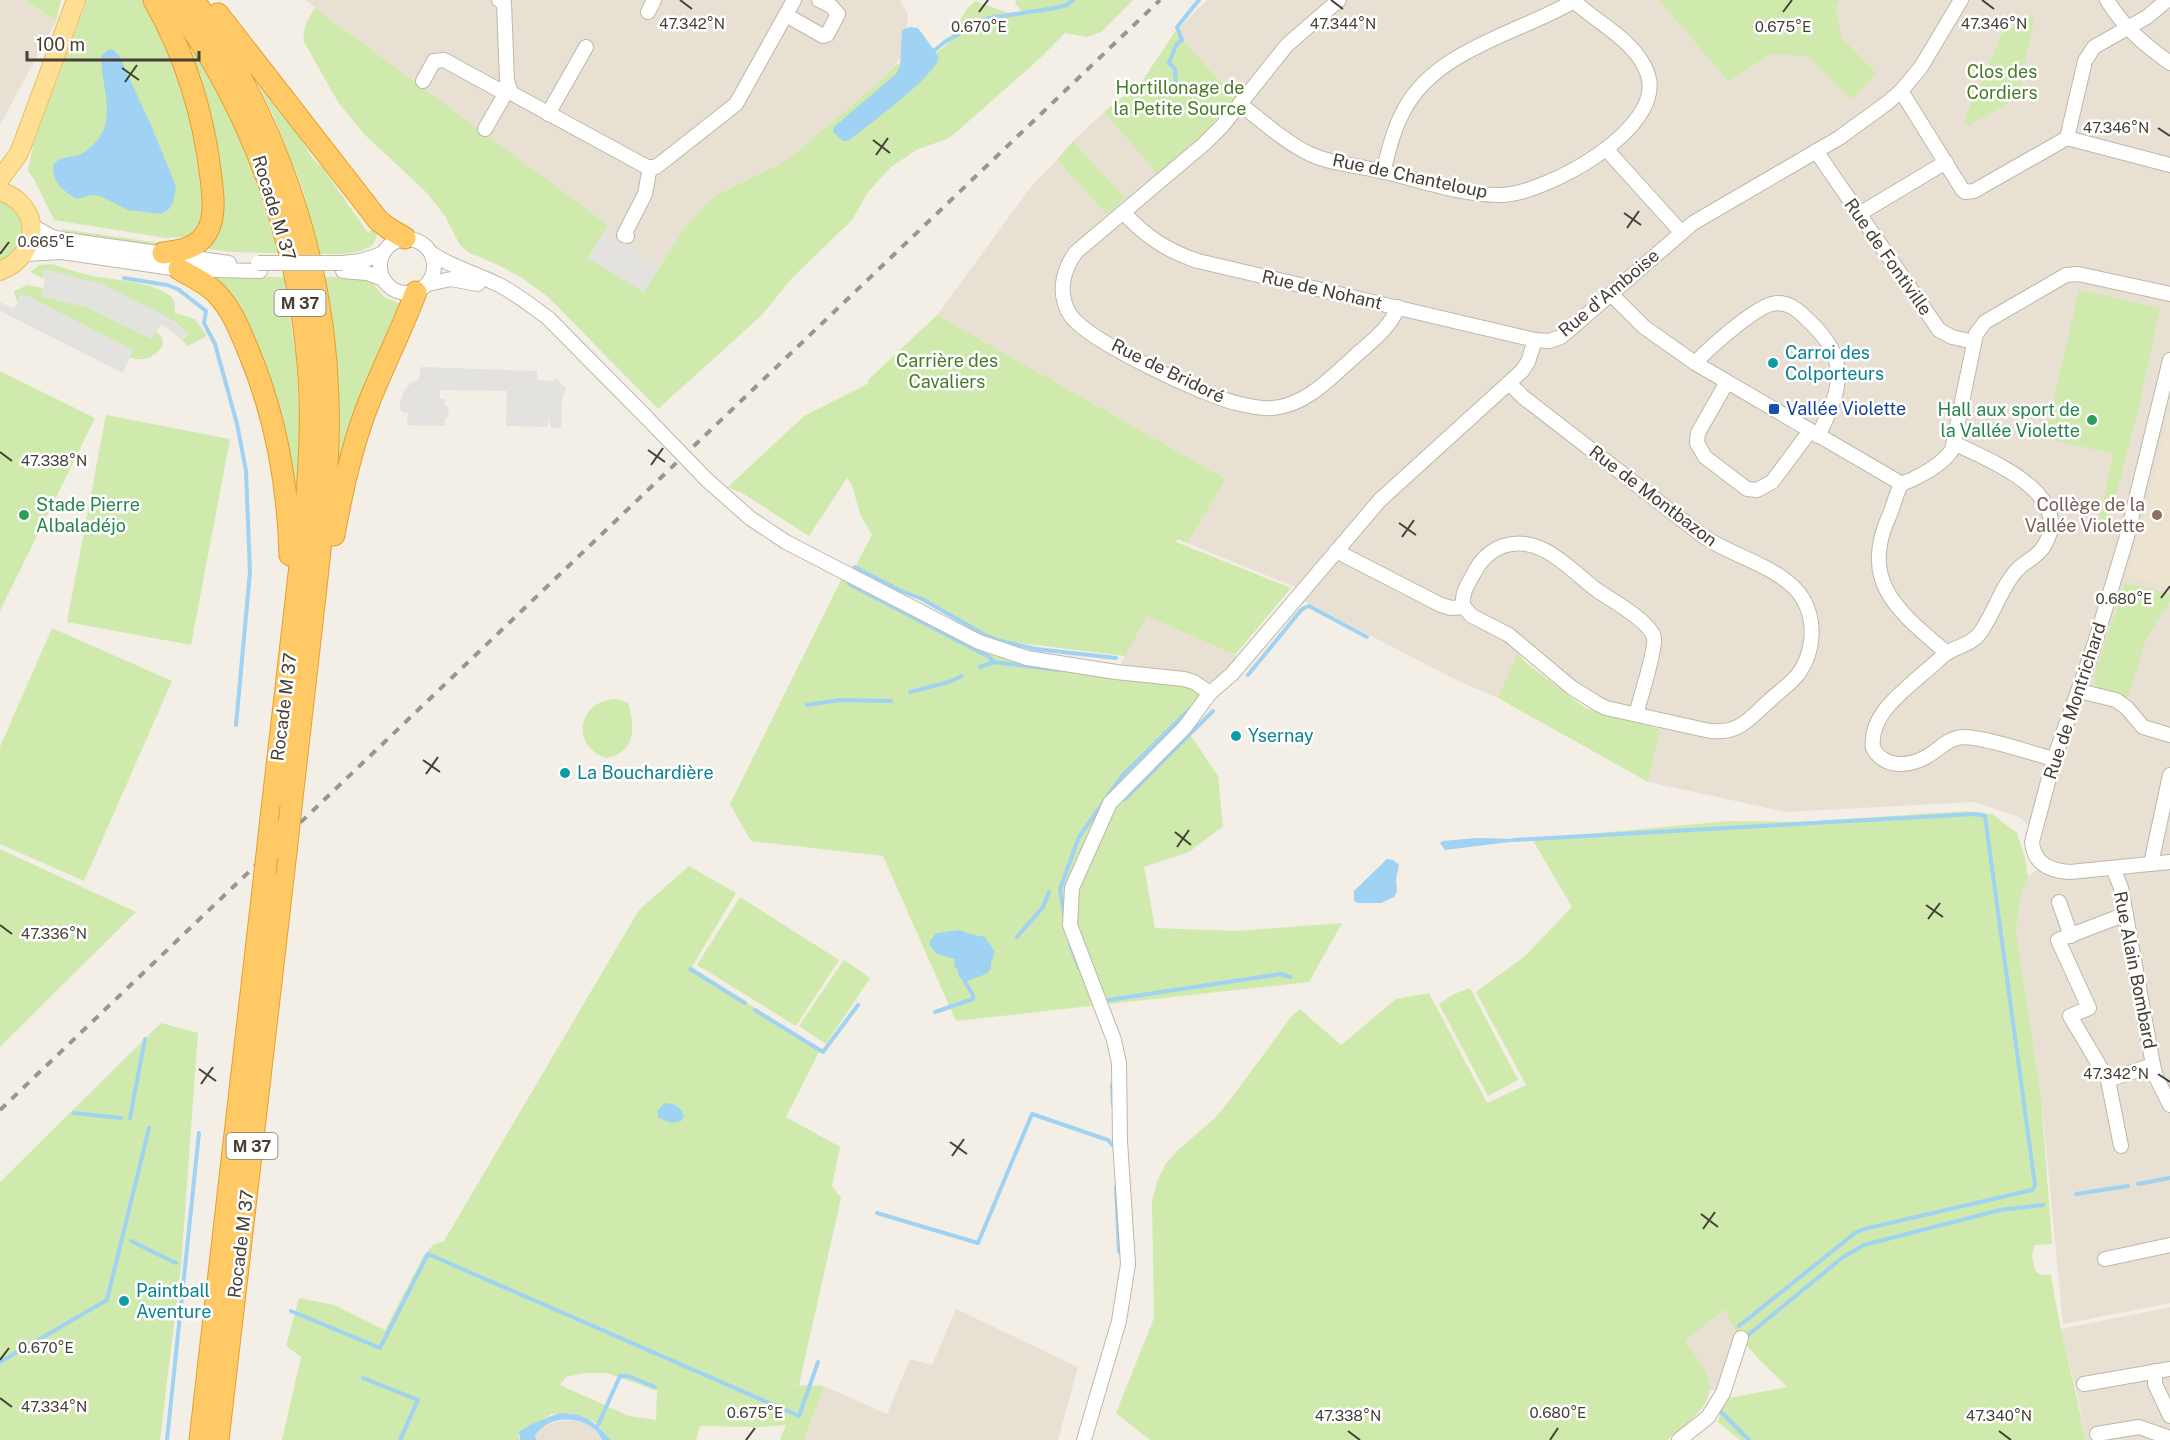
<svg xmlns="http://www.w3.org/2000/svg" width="2170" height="1440" font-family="'Public Sans',sans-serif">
<rect width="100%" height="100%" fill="#f3efe6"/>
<g fill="#e8e1d3">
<path d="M0,0H24L56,21L0,125Z"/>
<path d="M305,0H900L908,15L904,54L878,83L786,161L712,197L684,228L644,292L588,258L608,225L488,138Z"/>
<path d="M1207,0H2170V1303L2063,1324L2041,1096L2016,932L2021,894L2028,877L2042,865L2046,857L2041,850V836L2019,817L1974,802L1786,812L1648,782L1662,720L1606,708L1522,646L1498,698L1458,681L1296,597L1302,590L1187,543L1226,479L937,315L1033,184L1057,160L1107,215L1125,198L1073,141L1104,112L1158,175L1197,141L1217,120L1236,96L1175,32Z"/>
<path d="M1147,616L1244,659L1224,682H1194L1116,672Z"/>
<path d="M2170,1307V1440H2085L2078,1397L2061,1329Z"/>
<path d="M1725,1308L1741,1338L1723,1393L1709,1389L1708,1377L1685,1341Z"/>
<path d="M956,1309L1078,1367L1058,1440H804L824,1386L887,1414L910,1359L932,1365Z"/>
<path d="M566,1420L584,1422L595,1429L602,1440H536L535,1435L548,1424Z"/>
</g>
<path fill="#ede4cf" d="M2170,409V588L2127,576L2157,468Z"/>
<g fill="#cfeaac" fill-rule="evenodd">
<path d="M24,0H61L56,21Z"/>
<path d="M87,0H145L175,58L202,155L206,213L201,226L191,239L182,237L166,238L54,220L34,179L28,171L33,145Z"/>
<path d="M1016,0H1133L1101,32L1087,37L1065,33L1036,62L953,135L947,139L916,150L890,168L868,192L852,220L792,278L762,315L658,409L548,297L522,278L500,266L468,252L460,245L445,216L426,192L364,134L338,102L304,42C302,28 308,19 315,8L608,225L588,258L644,292L684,228L712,197L786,161L878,83L895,65L934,54L946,46L966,10L975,1L1011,14L1022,12L1015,3Z"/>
<path d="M1659,0H1840L1836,8L1841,37L1877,74L1851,100L1807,56L1771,54L1728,81Z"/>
<path d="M2031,16L2034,21L2017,98L1968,126L1964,120L2002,34Z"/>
<path d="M180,27L219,94L245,149L279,253L229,252L204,248L212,231Z"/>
<path d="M1175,32L1236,97L1197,141L1158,175L1104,112L1142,81Z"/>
<path d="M253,73L297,133L313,159L323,168L368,233L373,227L377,233C377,257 336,254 320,254L303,190L274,117Z"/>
<path d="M1073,141L1125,198L1107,215L1057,160Z"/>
<path d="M0,198C24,212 24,221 20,246L0,263Z"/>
<path d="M62,229L167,244L168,247L61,232Z"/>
<path d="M52,264C64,268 76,272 88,275C111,280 152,281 170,296C175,300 175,306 175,313L195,319L207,336L188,346L182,340L189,334L175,322L44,270L42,278L30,272L39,265Z"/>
<path d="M214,277H284L296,356L300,436L296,506L211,278Z"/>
<path d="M325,277L361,278L370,280L384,297L401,304L372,369L340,461L338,458C340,397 335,338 325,277Z"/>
<path d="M28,285L43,288L41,296L87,307L152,339L156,332L162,337L163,345C155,357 144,363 129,357L133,350L21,294L18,301L16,299L14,291Z"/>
<path d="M2079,290L2160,308L2140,402L2106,533L2097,531L2113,454L2045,438Z"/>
<path d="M937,315L1226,479L1187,543L1178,539L1176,542L1291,588L1235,655L1147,616L1125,656L1003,641L943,613L856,565L872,535L860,514L852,485L847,478L809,536L742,493L728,487L804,416L869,383L867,381Z"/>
<path d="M0,371L95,418L0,611Z"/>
<path d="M106,415L230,439L191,645L67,622Z"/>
<path d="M844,574L979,642L1194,682L1210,693L1185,727L1218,776L1223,826L1189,852L1144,867L1155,928L1237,931L1342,923L1309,982L956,1021L883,856L751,841L730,804Z"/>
<path d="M2125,583L2170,594V601L2146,639L2127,699C2116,690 2098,694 2093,679Z"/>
<path d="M52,628L172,681L84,881L0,844V747Z"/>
<path d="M1518,653L1525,662L1585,708L1660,729L1648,782L1498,698Z"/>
<path d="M616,699L628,703C636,727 635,753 606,758C571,747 576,701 616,699Z"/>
<path d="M1967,811L1992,814L2017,833L2025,857L2028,877L2021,894L2016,932L2041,1096L2052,1244L2035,1245C2030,1254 2033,1263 2036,1272L2042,1275H2051C2059,1331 2076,1384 2085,1440H1740L1718,1422L1724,1399L1787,1387C1764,1363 1735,1340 1725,1309L1685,1341C1692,1352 1703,1364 1708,1377C1718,1404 1684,1426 1667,1440H1150L1116,1413L1154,1318L1152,1201L1157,1182L1165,1165L1177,1151L1216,1117L1233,1096L1291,1017L1300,1009L1341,1045L1396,999L1429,993L1487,1103L1526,1085L1476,992L1524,957L1572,907L1532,839L1730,821L1800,822Z"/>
<path d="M0,849L136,912L0,1047Z"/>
<path d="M689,866L736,893L692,967L820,1050L786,1117L840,1147L832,1186L841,1198L799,1385H784L824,1386L804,1440H780L786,1425L760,1427L700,1426L696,1440H611L596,1423L584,1417L570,1413L551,1414L535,1425L526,1427L518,1436L520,1440H282L301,1357L286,1346L299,1298L334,1305L385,1330L424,1255L433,1245L444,1241L639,910ZM585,1373H607L657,1391L656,1420L629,1416L560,1385L566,1377Z"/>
<path d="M740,897L839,960L796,1026L697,965Z"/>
<path d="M844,960L870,978L826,1044L799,1026Z"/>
<path d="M1470,988L1518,1080L1488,1096L1439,1004L1454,994Z"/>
<path d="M161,1023L198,1033L181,1266L160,1440H0V1182Z"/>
</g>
<g fill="#e4e2de">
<path d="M603,233L659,267L644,292L588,258Z"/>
<path d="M44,269L102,284L166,316L189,334L182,340L161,324L152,339L87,307L41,296L45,279L42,278Z"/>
<path d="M22,293L133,350L123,373L0,311V302L14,309Z"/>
<path d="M421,367L537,371V380L552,381L556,378L566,388L562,400L561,428H551L549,418L548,427L506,426L507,391L440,390V399H445V406H449L448,417H445V426L407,425L408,413L402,412L399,406L404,391L411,383L419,379Z"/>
</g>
<g fill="#9fd2f3">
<path d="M910,27L918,28L939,57C936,76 866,127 848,141H843L833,132L834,127L896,74L900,67L902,30Z"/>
<path d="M109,49L114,50L120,57L153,130L176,186L173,203L168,210L161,214L128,210L100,196L92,195L77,199C62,190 53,183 53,165C62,154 73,159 83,153C123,127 101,91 101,56Z"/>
<path d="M1477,838L1518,839V841L1445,850L1440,843L1443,841Z"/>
<path d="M1387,859L1393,860L1399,865L1396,879L1397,891L1394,897L1381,903H1357L1354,900V891Z"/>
<path d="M960,930C968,934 976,935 985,937L995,952L991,963V969L986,974L965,982L959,977L958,970L954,967L955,959L937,954L930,946V941L936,933Z"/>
<path d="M665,1103C675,1104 681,1106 684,1116L681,1121L671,1123L659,1118L657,1111Z"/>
<path d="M561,1413C588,1414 594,1422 611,1440H602C594,1420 564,1414 546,1425C542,1428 538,1432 535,1435L536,1440H520L519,1432C524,1427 554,1414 561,1413Z"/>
</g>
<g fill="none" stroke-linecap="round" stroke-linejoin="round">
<g stroke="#9fd2f3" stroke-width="4">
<path d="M930,54L946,41L989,18L1055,8L1067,5L1073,0"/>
<path d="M1186,91L1176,85L1175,69L1169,63L1176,45L1182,40L1177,27L1199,0"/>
<path d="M124,278L167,285L180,290"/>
<path d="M179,290L206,311L204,323L215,344L237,424L246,471L250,572L236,725"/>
<path d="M855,567L899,590L922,599L985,635L1001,641L1036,649L1116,658"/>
<path d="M849,584L989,657L994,662L1059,670"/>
<path d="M980,667L994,662"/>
<path d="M1248,675L1302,609L1309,606L1367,637"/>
<path d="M910,692L949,682L962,676"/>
<path d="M807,705L840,700L891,701"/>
<path d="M1107,797L1123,775L1190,709"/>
<path d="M1125,799L1213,711"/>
<path d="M1514,840L1975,814L1985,816L2035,1185L2032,1190L1864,1229L1855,1233L1739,1326"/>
<path d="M1065,919L1060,889L1079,837L1103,803"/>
<path d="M1017,937L1043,907L1049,892"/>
<path d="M1070,944L1079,968"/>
<path d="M690,969L745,1003"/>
<path d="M1108,1000L1281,974L1290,977"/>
<path d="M755,1010L823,1052L858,1005"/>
<path d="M935,1012L973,999V995L965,982"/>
<path d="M1112,1085L1113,1105"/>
<path d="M74,1113L121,1118"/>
<path d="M130,1118L145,1039"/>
<path d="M2138,1184L2170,1178"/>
<path d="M1116,1187L1119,1252"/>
<path d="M2076,1194L2128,1186"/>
<path d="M877,1213L978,1243L1032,1114L1108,1140L1115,1148"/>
<path d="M131,1241L176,1263"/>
<path d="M291,1311L380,1348L428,1254L799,1416L818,1362"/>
<path d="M1747,1336L1843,1257L1864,1245L2000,1210L2043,1205"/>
<path d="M0,1362L107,1300L149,1128"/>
<path d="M363,1378L418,1400L400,1440"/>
<path d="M1718,1409L1749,1440"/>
<path d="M598,1425L620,1376H628L655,1387"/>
<path d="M167,1440L199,1133"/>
</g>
<g stroke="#bfb7a8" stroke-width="16">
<g id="minor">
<path d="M499,0L504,3L507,80L511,93L647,167H656L736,104L794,0"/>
<path d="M1339,0L1287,45L1223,125L1204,144L1076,252C1062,271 1057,295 1071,316C1090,342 1203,395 1236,403C1248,406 1261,409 1273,408C1306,405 1329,379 1353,358C1370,342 1389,330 1398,307"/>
<path d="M2107,0C2123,27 2145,45 2170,63"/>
<path d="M648,12L654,0"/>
<path d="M786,15L823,36L827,35L838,14L831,6L819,0"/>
<path d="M423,81L434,61L444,60L497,89H508"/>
<path d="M1901,91L1962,189L1965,192L1974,191L2067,138L2085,61L2094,47L2147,17L2167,0"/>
<path d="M1240,104C1262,121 1285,142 1310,154C1331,164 1359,166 1381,171C1419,180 1464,196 1502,195C1547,193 1665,129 1648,75C1637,41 1598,24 1574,1"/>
<path d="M548,114L586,47"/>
<path d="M485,129L508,89"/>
<path d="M2067,138L2170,165"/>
<path d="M1606,149L1681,232"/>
<path d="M1816,151L1939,330L1952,337L1974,342"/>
<path d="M1383,172C1389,150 1393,130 1404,110C1436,49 1520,33 1576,0"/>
<path d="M1123,212C1145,236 1167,251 1198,261L1535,340"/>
<path d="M1859,214L1946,162"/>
<path d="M31,225L52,237L66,240L229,263"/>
<path d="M627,236L624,235L645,194L650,167"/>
<circle cx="407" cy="266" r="27"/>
<path d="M24,254L62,252L179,269L260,271"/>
<path d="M432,254C454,268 478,274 501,286C518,295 533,307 548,318L647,418"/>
<path d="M342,263L361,261L382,254"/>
<path d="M343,271L367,273L383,279"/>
<path d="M428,284L451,279L478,284"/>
<path d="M1611,294L1644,327L1695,363L1902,484"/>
<path d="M2170,360L2126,540L2094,646L2054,759L2032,842C2034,864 2050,871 2070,872L2170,862"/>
<path d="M1695,363C1709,348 1754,308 1772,304C1787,300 1798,310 1808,320C1851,360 1842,387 1818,436"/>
<path d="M1727,382L1698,433L1697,443L1705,457L1747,489L1757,490L1772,482L1810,431"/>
<path d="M1954,443C1988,460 2076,493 2044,546C2038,557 2025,561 2017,570C2001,587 1994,614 1980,633C1971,645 1957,646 1945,654C1937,661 1929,669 1921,675C1900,694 1869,716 1873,748C1884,768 1908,767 1926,757C1939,750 1947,738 1963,737C1986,737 2030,753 2054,759"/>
<path d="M707,480L750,518L786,542L979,642L1027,658L1116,672L1184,679L1194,682L1210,693"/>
<path d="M1336,551L1441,605L1451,608L1464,607L1472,616L1509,635L1571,687L1598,704L1606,708L1710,731C1739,734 1749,719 1769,701C1778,692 1791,684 1799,673C1814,652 1816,621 1803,599C1785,568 1733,557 1703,536L1523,397L1509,383"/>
<path d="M1464,607C1460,595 1468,584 1474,573C1480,561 1489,551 1503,546C1541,533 1571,571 1598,591C1612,600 1651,622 1654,638C1656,649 1640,700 1636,714"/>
<path d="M1947,653C1899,612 1858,582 1890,514C1894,506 1896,491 1902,484C1905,482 1912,480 1915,478C1929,471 1943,463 1952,450L1976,334L1985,322L2066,275L2078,274L2170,294"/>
<path d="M2079,691L2116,700L2127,708L2143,727L2170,735"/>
<path d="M2151,864L2170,775"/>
<path d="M2113,868L2121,888L2153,1065L2156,1077L2170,1105"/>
<path d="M2059,902L2071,936"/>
<path d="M2126,914L2058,940L2089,1008L2070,1016L2108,1080L2153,1065"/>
<path d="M2108,1080L2121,1146"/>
<path d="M2105,1259L2170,1245"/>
<path d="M2155,1371V1384L2170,1416"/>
<path d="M2084,1384L2170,1369"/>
<path d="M2097,1434L2139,1427L2170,1438"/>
<path d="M1084,1440L1119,1321L1128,1264L1120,1141L1119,1063L1114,1040L1070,925L1072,888L1110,803L1185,727L1210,693L1232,674L1380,500L1522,371L1528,362L1535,340L1549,341L1561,337L1693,223L1839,138L1887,103L1901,91L1921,67L1961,0"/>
<path d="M1679,1440L1708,1417L1723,1393L1741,1338"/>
</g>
</g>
<g stroke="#e8bd5f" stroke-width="20">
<g id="major">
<path d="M0,179L18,155L23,143L76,0"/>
<path d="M0,191C43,206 41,254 0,271"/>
</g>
</g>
<g stroke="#e49f30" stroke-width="23">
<g id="highway">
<path d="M154,0C185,55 204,115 211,178C213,195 216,217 207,232C197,249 180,251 163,253"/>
<path d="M172,0C256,114 305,256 310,397C312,463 304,528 297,592C288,671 279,749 270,827"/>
<path d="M194,0C274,118 324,254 328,398C330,461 323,524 316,587C308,661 299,734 291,807"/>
<path d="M218,14L378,220L388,228L405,238"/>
<path d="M179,269C192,277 207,283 217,294C232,310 240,331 248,350C276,416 288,484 290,555"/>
<path d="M334,535C342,490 352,445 369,402C384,365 402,329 416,292"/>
<path d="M200,1440L265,872"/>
<path d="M218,1440L286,852"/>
</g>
</g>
<use href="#minor" stroke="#fff" stroke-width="14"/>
<use href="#major" stroke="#ffdf93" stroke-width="18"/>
<use href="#highway" stroke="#ffc965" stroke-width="21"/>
<path stroke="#969696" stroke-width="4" stroke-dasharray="8 8" stroke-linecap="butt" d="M0,1110L1160,0"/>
<g stroke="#bfb7a8" stroke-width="16" stroke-linecap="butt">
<g id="minor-bridge">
<path d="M258,263H342"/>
<path d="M647,418L707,480"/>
</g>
</g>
<g stroke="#e49f30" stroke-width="23" stroke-linecap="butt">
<g id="highway-bridge">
<path d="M286,852L291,807"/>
<path d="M265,872L270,827"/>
</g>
</g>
<use href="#minor-bridge" stroke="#fff" stroke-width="14"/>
<use href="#highway-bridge" stroke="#ffc965" stroke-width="21"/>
</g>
<path fill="none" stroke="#463f35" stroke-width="2" d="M680,0L692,9M1331,0L1343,9M1982,0L1994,9M979,12L988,0M1783,12L1792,0M122,68L139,80M125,82L137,65M2158,128L2170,136M873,140L890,153M876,155L888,138M1624,213L1641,225M1627,228L1639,211M0,254L9,242M648,450L665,462M0,452L12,461M651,465L663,448M1399,523L1416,535M1402,537L1414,520M2161,598L2170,586M423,760L440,772M426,774L438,757M1175,832L1191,845M1177,847L1189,830M1926,905L1943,917M1928,919L1940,903M0,925L12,934M199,1069L216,1081M2158,1074L2170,1082M201,1084L213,1067M950,1142L967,1154M952,1156L964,1139M1701,1214L1718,1227M1703,1229L1715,1212M0,1360L9,1348M0,1398L12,1407M1348,1431L1360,1440M1999,1431L2011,1440M746,1440L755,1428M1550,1440L1558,1428"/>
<g fill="#0f9aa8" stroke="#fff" stroke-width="2">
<circle cx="1773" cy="363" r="6"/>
<circle cx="1236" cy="736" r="6"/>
<circle cx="565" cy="773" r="6"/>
<circle cx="124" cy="1301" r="6"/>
</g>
<rect fill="#1a4fb4" stroke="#fff" stroke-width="2" x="1768" y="403" width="12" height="12" rx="3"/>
<g fill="#2e9e5b" stroke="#fff" stroke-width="2">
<circle cx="2092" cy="420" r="6"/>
<circle cx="24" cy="515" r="6"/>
</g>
<circle fill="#8d6e63" stroke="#fff" stroke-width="2" cx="2157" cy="515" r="6"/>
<g text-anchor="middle" stroke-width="5" stroke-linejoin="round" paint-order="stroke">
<g fill="#fff" stroke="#7e7972" stroke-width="1.5">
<rect x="274.5" y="290" width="51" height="26" rx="4.5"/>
<rect x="226.5" y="1133" width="51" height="26" rx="4.5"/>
</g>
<g font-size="16" font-weight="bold" fill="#463f35">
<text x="300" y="309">M 37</text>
<text x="252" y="1152">M 37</text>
</g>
<g font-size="18" fill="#477b26" stroke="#fff">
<text x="2002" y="78">Clos des<tspan x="2002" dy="21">Cordiers</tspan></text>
<text x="1180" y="94">Hortillonage de<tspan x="1180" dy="21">la Petite Source</tspan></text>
<text x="947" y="367">Carrière des<tspan x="947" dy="21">Cavaliers</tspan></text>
</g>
<g font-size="18" fill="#463f35" stroke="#fff">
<text transform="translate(1410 176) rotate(12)" y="6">Rue de Chanteloup</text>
<text transform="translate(274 208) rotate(73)" y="6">Rocade M 37</text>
<text transform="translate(1888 257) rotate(55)" y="6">Rue de Fontiville</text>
<text transform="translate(1322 290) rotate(13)" y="6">Rue de Nohant</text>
<text transform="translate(1609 293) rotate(-40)" y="6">Rue d'Amboise</text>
<text transform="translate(1168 371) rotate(26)" y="6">Rue de Bridoré</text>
<text transform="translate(1653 496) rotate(37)" y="6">Rue de Montbazon</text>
<text transform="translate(2075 701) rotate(-72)" y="6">Rue de Montrichard</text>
<text transform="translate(284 707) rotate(-83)" y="6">Rocade M 37</text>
<text transform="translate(2135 970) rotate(79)" y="6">Rue Alain Bombard</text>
<text transform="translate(241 1244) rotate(-83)" y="6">Rocade M 37</text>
</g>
<g font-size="18" fill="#0d838f" stroke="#fff" text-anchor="start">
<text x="1785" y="359">Carroi des<tspan x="1785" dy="21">Colporteurs</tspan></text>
<text x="1248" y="742">Ysernay</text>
<text x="577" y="779">La Bouchardière</text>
<text x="136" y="1297">Paintball<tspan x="136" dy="21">Aventure</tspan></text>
</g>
<g font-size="18" fill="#164399" stroke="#fff" text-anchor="start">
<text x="1786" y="415">Vallée Violette</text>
</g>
<g font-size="18" fill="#27864d" stroke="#fff" text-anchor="end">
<text x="2080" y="416">Hall aux sport de<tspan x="2080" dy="21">la Vallée Violette</tspan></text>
<text x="36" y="511" text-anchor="start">Stade Pierre<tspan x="36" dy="21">Albaladéjo</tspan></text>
</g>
<g font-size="18" fill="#785e54" stroke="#fff" text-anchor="end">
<text x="2145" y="511">Collège de la<tspan x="2145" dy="21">Vallée Violette</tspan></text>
</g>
</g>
<g font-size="15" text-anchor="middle" fill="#463f35" stroke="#fff" stroke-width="5" stroke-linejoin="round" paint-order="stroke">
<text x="692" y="29">47.342°N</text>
<text x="1343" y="29">47.344°N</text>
<text x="1994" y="29">47.346°N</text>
<text x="979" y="32">0.670°E</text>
<text x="1783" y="32">0.675°E</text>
<text x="2116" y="133">47.346°N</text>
<text x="46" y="247">0.665°E</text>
<text x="54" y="466">47.338°N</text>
<text x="2124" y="604">0.680°E</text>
<text x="54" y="939">47.336°N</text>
<text x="2116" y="1079">47.342°N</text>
<text x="46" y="1353">0.670°E</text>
<text x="54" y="1412">47.334°N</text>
<text x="755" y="1418">0.675°E</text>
<text x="1558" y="1418">0.680°E</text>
<text x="1348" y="1421">47.338°N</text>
<text x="1999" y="1421">47.340°N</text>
</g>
<path d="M27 51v9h172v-9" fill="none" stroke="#463f35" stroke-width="3"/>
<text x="36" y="51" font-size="18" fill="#463f35" stroke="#ffffff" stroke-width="4.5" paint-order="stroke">100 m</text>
</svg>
